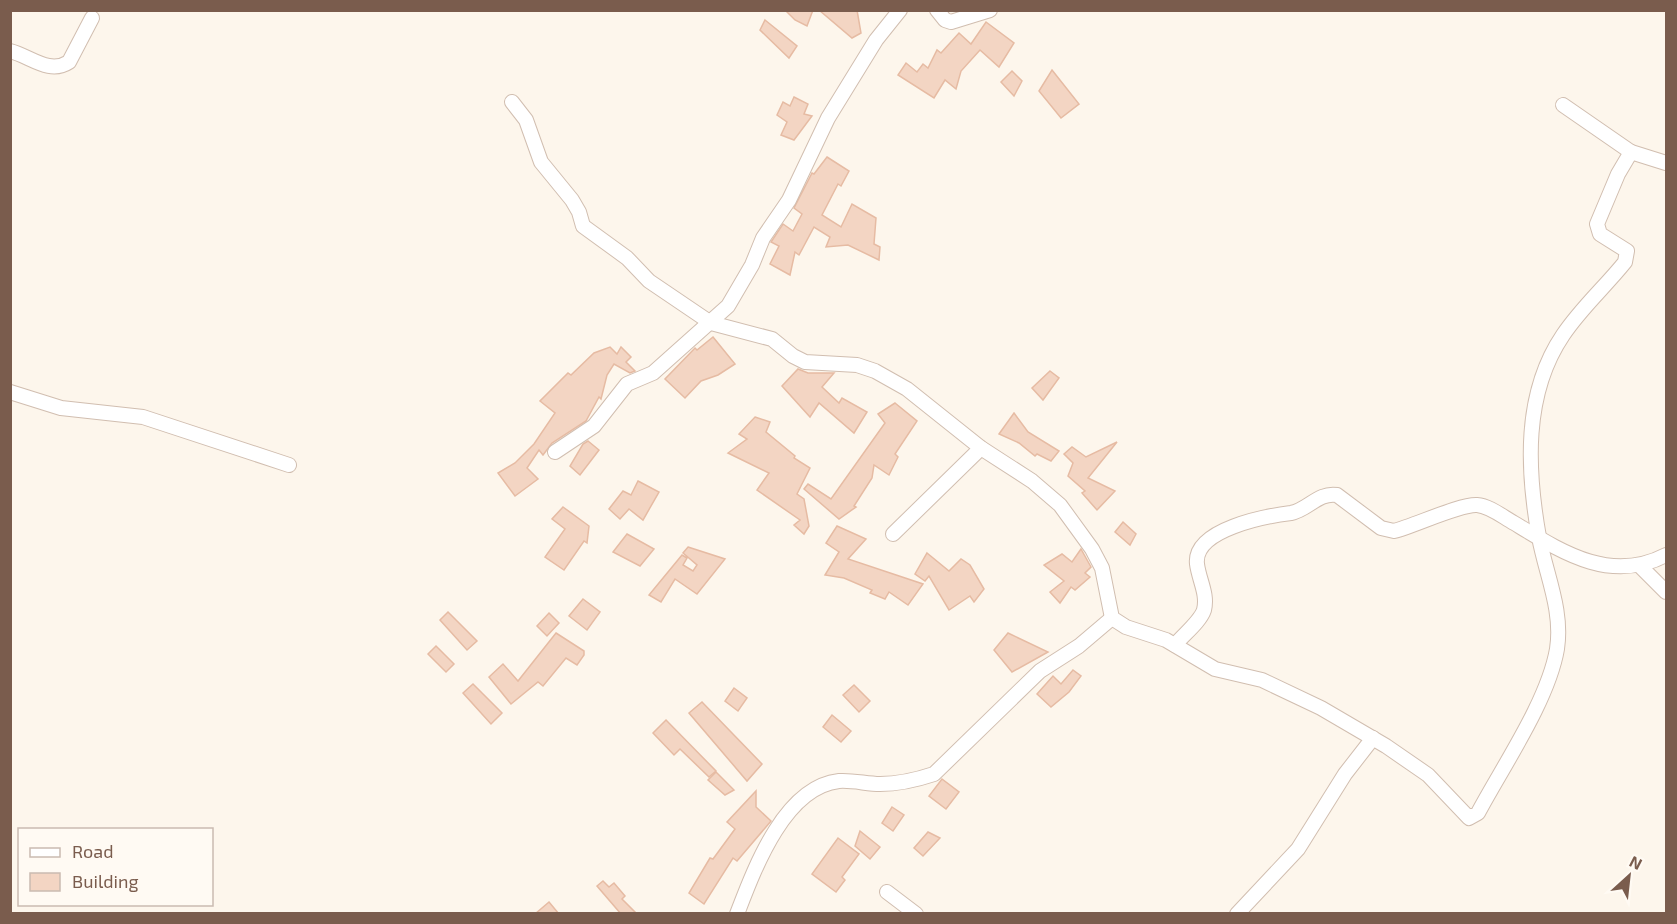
<svg xmlns="http://www.w3.org/2000/svg" width="1677" height="924" font-family="'Exo 2',sans-serif">
<rect width="100%" height="100%" fill="#fdf6ec"/>
<g fill="#f3d5c3" stroke="#e6bba3" stroke-width="1.5">
<path d="M785,10H813L807,26L795,20Z"/>
<path d="M819,10H857L861,33L852,38Z"/>
<path d="M765,20L797,46L789,58L760,30Z"/>
<path d="M986,22L1014,43L999,67L980,50L961,71L956,89L945,80L934,98L898,75L906,63L917,72L923,64L928,68L937,50L941,53L959,33L971,44Z"/>
<path d="M1052,70L1079,104L1061,118L1039,91Z"/>
<path d="M1012,71L1022,81L1014,96L1001,82Z"/>
<path d="M794,97L808,104L804,114L812,116L794,140L781,135L787,122L777,115L783,102L790,106Z"/>
<path d="M827,157L849,171L841,186L838,184L822,215L841,227L852,204L876,218L874,244L880,247L879,260L848,245L826,247L830,237L814,227L799,255L795,252L790,275L770,264L779,246L771,242L783,224L793,231L802,214L794,208L812,173L814,174Z"/>
<path d="M713,337L735,364L718,375L701,381L685,398L665,379L695,348L697,350Z"/>
<path d="M610,347L617,354L621,347L631,357L626,362L635,371L630,373L614,364L607,375L601,399L599,397L586,421L552,443L543,455L539,450L527,468L538,479L515,496L498,473L515,463L534,444L555,413L540,401L568,373L571,375L594,353Z"/>
<path d="M798,369L808,373H834L822,387L839,403L842,398L867,412L854,433L819,403L810,417L782,386Z"/>
<path d="M1050,371L1059,378L1043,400L1032,388Z"/>
<path d="M895,403L917,421L895,454L898,457L889,475L874,465L872,478L854,506L856,507L839,519L804,489L808,484L831,499L885,423L878,414Z"/>
<path d="M1014,413L1028,432L1059,451L1051,461L1037,454L1035,456L1019,443L999,434Z"/>
<path d="M755,417L770,422L766,432L795,456L794,458L810,468L797,494L804,499L809,526L804,534L794,525L800,520L757,490L769,473L728,453L747,439L739,434Z"/>
<path d="M588,441L599,450L580,475L570,466L583,444Z"/>
<path d="M1117,442L1088,478L1115,491L1097,510L1082,493L1085,491L1068,476L1073,463L1064,454L1072,447L1086,457Z"/>
<path d="M638,481L659,492L643,520L629,509L620,519L609,509L623,491L631,495Z"/>
<path d="M563,507L589,526L587,543L584,541L564,570L545,557L565,529L552,519Z"/>
<path d="M1123,522L1136,534L1130,545L1115,532Z"/>
<path d="M837,526L866,539L848,559L923,584L908,605L889,592L885,599L870,593L872,590L844,578L825,575L839,552L826,543Z"/>
<path d="M627,534L654,549L640,566L613,552Z"/>
<path d="M688,547L725,559L697,594L675,579L661,602L649,595L682,555L687,558L683,565L693,571L697,565L683,553Z"/>
<path d="M1081,549L1091,567L1085,573L1090,577L1075,590L1071,587L1060,603L1050,592L1064,581L1044,565L1062,554L1072,562Z"/>
<path d="M927,553L949,571L961,559L970,565L984,589L974,602L970,596L949,610L929,576L925,581L915,574Z"/>
<path d="M583,599L600,612L587,630L569,616Z"/>
<path d="M448,612L477,641L467,650L440,620Z"/>
<path d="M549,613L559,623L547,636L537,626Z"/>
<path d="M556,633L584,651V655L577,665L566,658L543,686L538,682L511,704L489,677L503,664L518,681Z"/>
<path d="M1008,633L1048,652L1012,672L994,650Z"/>
<path d="M436,646L454,664L446,672L428,654Z"/>
<path d="M1073,670L1081,676L1069,692L1051,707L1037,694L1053,676L1061,684Z"/>
<path d="M473,684L502,713L491,724L463,693Z"/>
<path d="M854,685L870,701L859,712L843,695Z"/>
<path d="M734,688L747,698L738,711L725,701Z"/>
<path d="M702,702L762,764L747,781L689,713Z"/>
<path d="M832,715L851,731L841,742L823,727Z"/>
<path d="M666,720L716,771L709,777L680,749L674,755L653,733Z"/>
<path d="M716,772L734,790L725,795L708,780Z"/>
<path d="M942,779L959,792L946,809L929,796Z"/>
<path d="M756,791V807L771,821L737,861L733,858L704,904L689,893L710,858L713,859L735,829L727,822Z"/>
<path d="M892,807L904,815L893,831L882,823Z"/>
<path d="M860,831L880,847L870,859L855,846Z"/>
<path d="M928,832L940,838L923,856L914,848Z"/>
<path d="M838,838L859,854L842,877L845,880L836,892L812,874Z"/>
<path d="M603,881L609,887L614,883L625,896L622,899L637,914H621L597,886Z"/>
<path d="M549,902L559,914H535Z"/>
</g>
<g fill="none" stroke-linecap="round" stroke-linejoin="round">
<g stroke="#d1beb0" stroke-width="16">
<g id="street">
<path d="M937,10L945,20L951,22L990,10"/>
<path d="M10,51C30,56 49,75 69,62L92,18"/>
<path d="M512,102L526,120L541,162L572,200L579,212L583,226L627,258L649,281L711,323L772,339L793,356L805,362L857,365L875,371L907,389L981,448L1032,481L1060,505L1092,549L1102,568L1112,618L1126,627L1166,640L1215,669L1262,680L1321,708L1386,746L1428,775L1469,818L1478,813C1503,766 1548,701 1557,649C1563,610 1546,575 1539,537C1527,470 1523,394 1563,335C1581,308 1605,287 1625,262L1627,251L1600,234L1597,224L1618,174L1631,152L1666,163"/>
<path d="M1563,105L1631,152"/>
<path d="M10,392L61,408L143,417L289,465"/>
<path d="M555,452L594,426L627,384L653,373L728,306L752,265L763,238L789,200L828,118L876,40L900,10"/>
<path d="M893,534L981,448"/>
<path d="M1639,565L1666,592"/>
<path d="M1175,645C1183,635 1200,622 1204,610C1208,594 1199,580 1197,564C1193,529 1267,516 1291,513C1308,510 1318,492 1337,495L1381,528L1394,531C1414,526 1460,504 1477,505C1490,506 1503,517 1514,523C1562,552 1610,584 1666,555"/>
<path d="M887,892L916,914"/>
<path d="M737,914C754,870 784,787 839,781C853,780 867,784 880,784C900,784 916,780 934,774L1040,671L1079,646L1112,618"/>
<path d="M1237,914L1298,849L1345,774L1373,738"/>
</g>
</g>
<use href="#street" stroke="#fff" stroke-width="14"/>
</g>
<rect width="1677" height="924" fill="none" stroke="#7a5c4d" stroke-width="24"/>
<rect x="18" y="828" width="195" height="78" fill="#fffaf3" stroke="#cabbb1" stroke-width="1.5"/>
<rect x="30" y="848" width="30" height="9" fill="#ffffff" stroke="#cabbb1" stroke-width="1.5"/>
<text x="72" y="858" font-size="18" fill="#7a5c4d">Road</text>
<rect x="30" y="873" width="30" height="18" fill="#f3d5c3" stroke="#cabbb1" stroke-width="1.5"/>
<text x="72" y="888" font-size="18" fill="#7a5c4d">Building</text>
<g transform="translate(1629 876) rotate(27)" stroke="#fffaf3" stroke-width="4.5" paint-order="stroke">
<path d="M0-4.5L10 22L0 15L-10 22Z" fill="#7a5c4d"/>
<text y="-9" font-size="16" font-weight="bold" text-anchor="middle" fill="#7a5c4d">N</text>
</g>
</svg>
